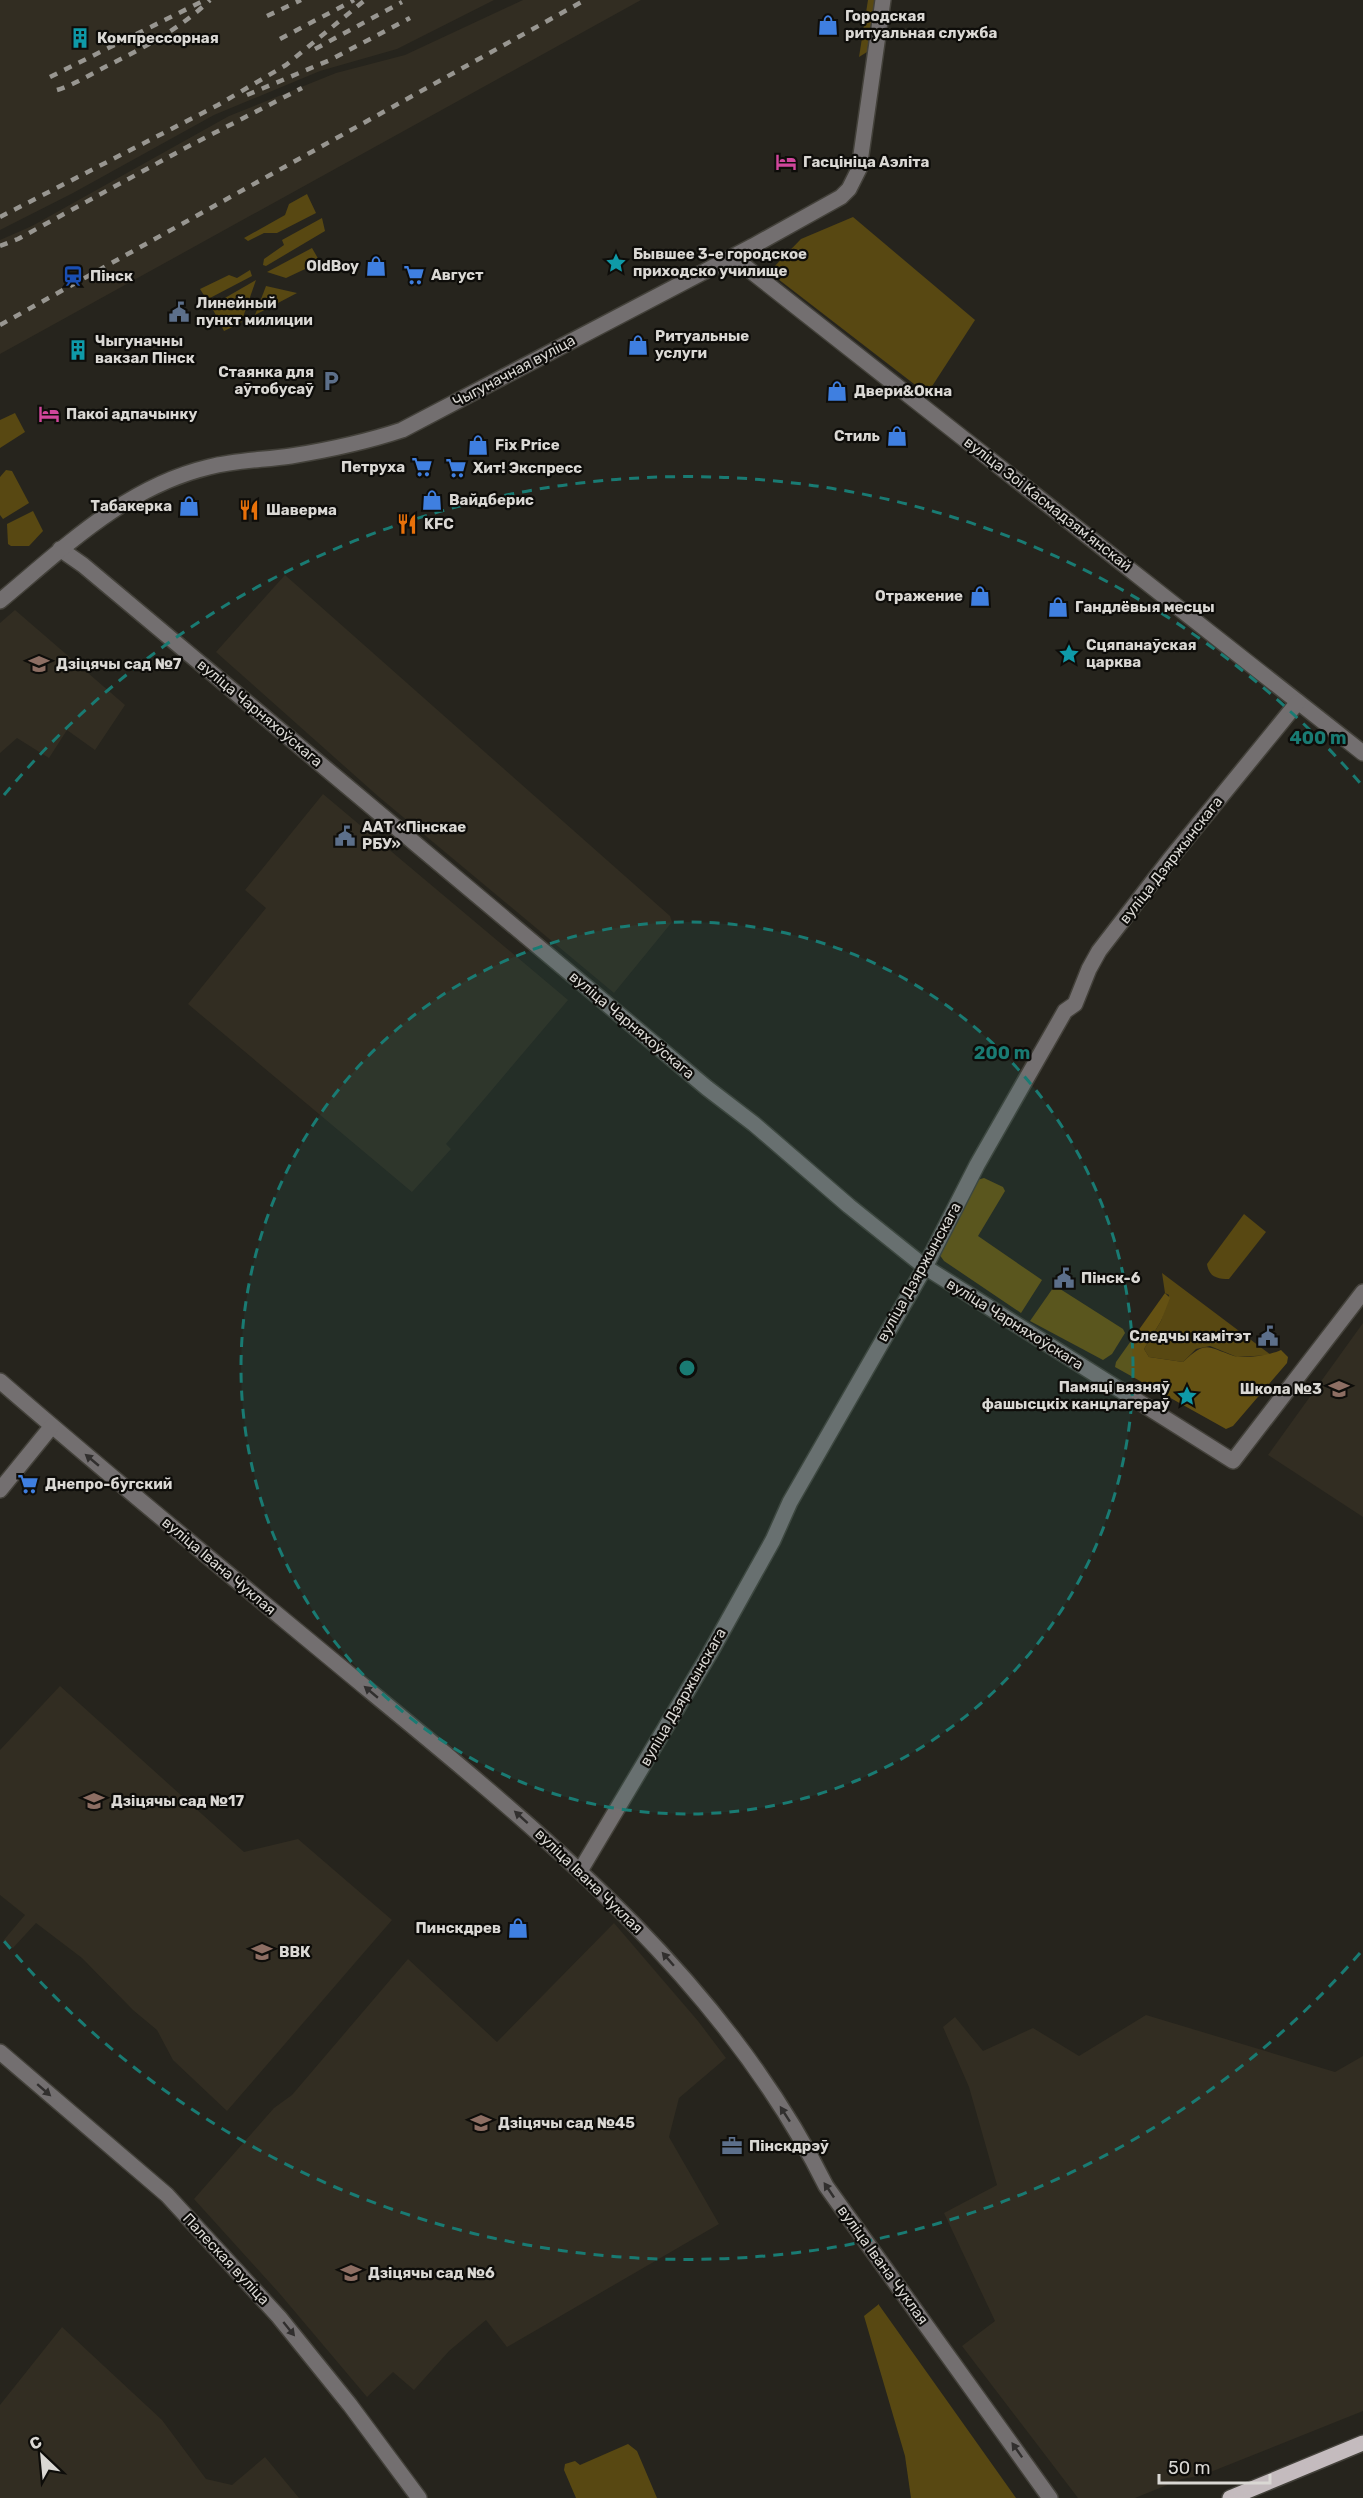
<svg xmlns="http://www.w3.org/2000/svg" width="1363" height="2498" font-family="Rubik,sans-serif">
<rect width="100%" height="100%" fill="#26241d"/>
<g fill="#322d22">
<path d="M0,0H494L397,49L320,71L214,115L73,193L0,230Z"/>
<path d="M523,0H641L0,354V240L32,226L229,116L336,73L405,55Z"/>
<path d="M285,575L670,916L672,922L614,993L379,797L216,652Z"/>
<path d="M15,610L125,705L95,750L67,730L49,758L17,738L0,753V623Z"/>
<path d="M323,794L568,1000L446,1144L451,1149L412,1192L188,1004L266,908L245,890Z"/>
<path d="M1363,1323V1517L1268,1455Z"/>
<path d="M60,1686L244,1852L298,1839L392,1920L227,2111L173,2060L157,2030L133,2010L82,1958L36,1923L13,1948L3,1941L25,1915L0,1895V1750Z"/>
<path d="M614,1923L698,2021L726,2058L679,2098L669,2137L719,2224L507,2347L486,2320L449,2351L414,2390L393,2372L367,2397L280,2294L194,2199L274,2108L292,2095L408,1959L497,2042Z"/>
<path d="M1146,2015L1335,2072L1363,2056V2411L1203,2475L1182,2479L1135,2498H1078L962,2346L995,2321L944,2213L997,2185L969,2087L943,2027L955,2017L983,2051L1033,2028L1079,2056Z"/>
<path d="M62,2327L162,2420L206,2479L232,2485L265,2457L299,2498H0V2405Z"/>
</g>
<g fill="#584812">
<path d="M868,0H875L867,52L859,57Z"/>
<path d="M307,194L316,213L277,233H264L248,241L244,238L285,215L289,204Z"/>
<path d="M853,217L975,320L927,394L769,272L801,239Z"/>
<path d="M322,218L325,231L266,266L263,265L264,259L284,245L282,240Z"/>
<path d="M312,248L320,262L286,278L267,272Z"/>
<path d="M250,270L252,276L210,298L205,297L200,289L229,275L237,278Z"/>
<path d="M256,280L241,323L224,331L211,306Z"/>
<path d="M266,286L297,293L255,315Z"/>
<path d="M15,413L25,432L0,448V420Z"/>
<path d="M6,470L12,471L29,503L3,519L0,515V477Z"/>
<path d="M33,511L43,531L29,546H11L8,544L7,524Z"/>
<path d="M1244,1214L1266,1232L1229,1279C1217,1279 1209,1277 1207,1264Z"/>
<path d="M1162,1273L1271,1355L1237,1357L1210,1346L1196,1349L1183,1362L1149,1357L1144,1349L1161,1321L1169,1295L1165,1293Z"/>
<path d="M879,2304V2305L1016,2498H911L905,2456L864,2316Z"/>
<path d="M628,2444L637,2451L657,2498H576L564,2470L565,2464L575,2461L580,2465Z"/>
</g>
<g fill="#645113">
<path d="M984,1178L1003,1187L1005,1191L978,1236L1042,1280L1021,1313L944,1261L939,1254L977,1180Z"/>
<path d="M1057,1287L1123,1329L1125,1333L1112,1354L1103,1360L1030,1321L1053,1288Z"/>
<path d="M1165,1293L1170,1298L1161,1321L1144,1349L1149,1357L1183,1362C1207,1340 1206,1347 1234,1356C1245,1359 1271,1355 1281,1350L1288,1357L1287,1363L1233,1426L1226,1429L1115,1367L1116,1362Z"/>
</g>
<g fill="none" stroke-linecap="round" stroke-linejoin="round">
<g stroke="#43413a" stroke-width="18">
<g id="minor">
<path d="M733,257L1363,753"/>
<path d="M60,549L83,565L707,1088L754,1124L849,1206L925,1267L1233,1461L1363,1292"/>
<path d="M0,601C65,547 125,487 209,467C236,460 264,460 291,456C328,450 366,442 402,430L753,246L841,197L849,189L859,169L883,0"/>
<path d="M0,1381C122,1487 247,1589 371,1692C544,1835 724,1980 826,2186L1050,2498"/>
<path d="M0,1490L52,1426"/>
<path d="M580,1871L710,1653L773,1540L790,1502L925,1267L977,1165L1065,1011L1075,1004L1089,969L1099,951L1170,859L1298,702"/>
<path d="M0,2052L167,2195L279,2317L350,2405L419,2498"/>
</g>
</g>
<g stroke="#43413a" stroke-width="18">
<path id="major" d="M1230,2498L1363,2443"/>
</g>
<use href="#minor" stroke="#736f70" stroke-width="15"/>
<use href="#major" stroke="#c4bbbe" stroke-width="15"/>
<g stroke="#989691" stroke-width="4.5" stroke-dasharray="8 8" stroke-linecap="butt">
<path d="M267,16L301,0"/>
<path d="M280,39L354,0"/>
<path d="M315,49L402,2"/>
<path d="M50,77L203,1"/>
<path d="M57,90C73,85 88,76 103,68C141,49 179,30 210,0"/>
<path d="M247,95L330,60L410,18"/>
<path d="M0,217L218,105L286,65L365,0"/>
<path d="M0,246L18,239L189,146L302,88"/>
<path d="M0,325L585,0"/>
</g>
</g>
<defs><path id="oneway-solid" d="M-6-.8H1V-3.2L6.5 0L1 3.2V.8H-6Z" transform="scale(1.5)"/></defs>
<g fill="#312f2e">
<use href="#oneway-solid" transform="translate(92 1460) rotate(-140)"/>
<use href="#oneway-solid" transform="translate(371 1692) rotate(-140)"/>
<use href="#oneway-solid" transform="translate(521 1817) rotate(-138)"/>
<use href="#oneway-solid" transform="translate(668 1959) rotate(-131)"/>
<use href="#oneway-solid" transform="translate(44 2090) rotate(41)"/>
<use href="#oneway-solid" transform="translate(785 2114) rotate(-123)"/>
<use href="#oneway-solid" transform="translate(829 2190) rotate(-124)"/>
<use href="#oneway-solid" transform="translate(289 2329) rotate(51)"/>
<use href="#oneway-solid" transform="translate(1017 2450) rotate(-125)"/>
</g>
<circle cx="687" cy="1368" r="446" fill="#197b73" fill-opacity=".12"/>
<g fill="none" stroke="#197b73" stroke-width="3" stroke-dasharray="10 8">
<circle cx="687" cy="1368" r="446"/>
<path d="M1360 1953A892 892 0 0 1 4 1941M4 795A892 892 0 0 1 1360 783"/>
</g>
<defs>
<g id="shop-bare" transform="scale(1.62)"><path d="M-5-2.5h2.3a2.7 3.5 0 0 1 5.4 0H5L5.5 6h-11ZM-1.5-2.5h3a1.5 2.3 0 0 0-3 0Z" fill="#3f7fe0" stroke="#0e0d0a" stroke-width="2.5" paint-order="stroke"/></g>
<g id="building-bare" transform="scale(1.62)"><path d="M-4-6H4V6H1V3H-1V6H-4ZM-2.5-4.3h1.7v1.8h-1.7ZM.8-4.3h1.7v1.8H.8ZM-2.5-1h1.7V.8h-1.7ZM.8-1h1.7V.8H.8Z" fill="#0f9aa8" stroke="#0e0d0a" stroke-width="2.5" paint-order="stroke"/></g>
<g id="hotel-bare" transform="scale(1.62)"><path d="M-6-4.5h1.5V1H6V5H4.5V3h-9V5H-6ZM-4 0a1.8 1.8 0 1 1 3.6 0ZM.5 0V-2.5h3Q6-2.5 6 0Z" fill="#d1479c" stroke="#0e0d0a" stroke-width="2.5" paint-order="stroke"/></g>
<g id="sight-bare" transform="scale(1.62)"><path d="M0-6L1.8-2.2L6-1.7L2.9 1.2L3.7 5.4L0 3.3L-3.7 5.4L-2.9 1.2L-6-1.7L-1.8-2.2Z" fill="#0f9aa8" stroke="#0e0d0a" stroke-width="2.5" paint-order="stroke"/></g>
<g id="supermarket-bare" transform="scale(1.62)"><path d="M-6-5.5h2.5l.6 2H6L4.5 2H-2.5L-4.4-4H-6ZM-1.5 3.2a1.3 1.3 0 1 0 .1 0ZM3 3.2a1.3 1.3 0 1 0 .1 0Z" fill="#3f7fe0" stroke="#0e0d0a" stroke-width="2.5" paint-order="stroke"/></g>
<g id="station-bare" transform="scale(1.62)"><path d="M-3-6H3Q5-6 5-4V2Q5 4 3 4L4.5 6H3L1.5 4h-3L-3 6H-4.5L-3 4Q-5 4-5 2V-4Q-5-6-3-6ZM-3.5-4v3h7v-3ZM-3.5 1v1.5H-2V1ZM2 1v1.5H3.5V1Z" fill="#1a4fb4" stroke="#0e0d0a" stroke-width="2.5" paint-order="stroke"/></g>
<g id="civic-bare" transform="scale(1.62)"><path d="M-.6-6.5H3V-4.5H.6V-3L4-1V1h2V6H-6V1h2V-1L-.6-3ZM-1.2 2.5V6h2.4V2.5Z" fill="#5c6f8a" stroke="#0e0d0a" stroke-width="2.5" paint-order="stroke"/></g>
<g id="parking-bare" transform="scale(1.62)"><path d="M-3.5-5.5H1a3.5 3.5 0 0 1 0 7H-1V5.5H-3.5ZM-1-3.4V-.6H.8a1.4 1.4 0 0 0 0-2.8Z" fill="#5c6f8a" stroke="#0e0d0a" stroke-width="2.5" paint-order="stroke"/></g>
<g id="restaurant-bare" transform="scale(1.62)"><path d="M-5-6h1v4h1v-4h1v4h1v-4h1v5L-1.5 .5V6h-2V.5L-5-1ZM5-6V6H3V1.5H1.5Q1.5-4 5-6Z" fill="#e8710a" stroke="#0e0d0a" stroke-width="2.5" paint-order="stroke"/></g>
<g id="school-bare" transform="scale(1.62)"><path d="M0-5L7-2L0 1L-7-2ZM-4 1L0 2.5L4 1V4Q0 6-4 4Z" fill="#8d6e63" stroke="#0e0d0a" stroke-width="2.5" paint-order="stroke"/></g>
<g id="office-bare" transform="scale(1.62)"><path d="M-6-3h4V-5.5h4V-3h4V5H-6ZM-1-4.5V-3h2v-1.5ZM-6 0V1H6V0Z" fill="#5c6f8a" stroke="#0e0d0a" stroke-width="2.5" paint-order="stroke"/></g>
</defs>
<g fill-rule="evenodd">
<use href="#shop-bare" x="828" y="25"/>
<use href="#building-bare" x="80" y="38"/>
<use href="#hotel-bare" x="786" y="162"/>
<use href="#sight-bare" x="616" y="263"/>
<use href="#shop-bare" x="376" y="266"/>
<use href="#supermarket-bare" x="414" y="275"/>
<use href="#station-bare" x="73" y="276"/>
<use href="#civic-bare" x="179" y="312"/>
<use href="#shop-bare" x="638" y="345"/>
<use href="#building-bare" x="78" y="350"/>
<use href="#parking-bare" x="331" y="381"/>
<use href="#shop-bare" x="837" y="391"/>
<use href="#hotel-bare" x="49" y="414"/>
<use href="#shop-bare" x="897" y="436"/>
<use href="#shop-bare" x="478" y="445"/>
<use href="#supermarket-bare" x="422" y="467"/>
<use href="#supermarket-bare" x="456" y="468"/>
<use href="#shop-bare" x="432" y="500"/>
<use href="#shop-bare" x="189" y="506"/>
<use href="#restaurant-bare" x="249" y="510"/>
<use href="#restaurant-bare" x="407" y="524"/>
<use href="#shop-bare" x="980" y="596"/>
<use href="#shop-bare" x="1058" y="607"/>
<use href="#sight-bare" x="1069" y="654"/>
<use href="#school-bare" x="39" y="664"/>
<use href="#civic-bare" x="345" y="836"/>
<use href="#civic-bare" x="1064" y="1278"/>
<use href="#civic-bare" x="1268" y="1336"/>
<use href="#school-bare" x="1339" y="1389"/>
<use href="#sight-bare" x="1187" y="1396"/>
<use href="#supermarket-bare" x="28" y="1484"/>
<use href="#school-bare" x="94" y="1801"/>
<use href="#shop-bare" x="518" y="1928"/>
<use href="#school-bare" x="262" y="1952"/>
<use href="#school-bare" x="481" y="2123"/>
<use href="#office-bare" x="732" y="2146"/>
<use href="#school-bare" x="351" y="2273"/>
</g>
<g text-anchor="middle" stroke-width="4.5" stroke-linejoin="round" paint-order="stroke">
<g font-size="15" font-weight="bold" fill="#dad8d4" stroke="#0e0d0a" text-anchor="start">
<text x="845" y="21">Городская<tspan x="845" dy="17">ритуальная служба</tspan></text>
<text x="97" y="43">Компрессорная</text>
<text x="803" y="167">Гасцініца Аэліта</text>
<text x="633" y="259">Бывшее 3-е городское<tspan x="633" dy="17">приходско училище</tspan></text>
<text x="359" y="271" text-anchor="end">OldBoy</text>
<text x="431" y="280">Август</text>
<text x="90" y="281">Пінск</text>
<text x="196" y="308">Линейный<tspan x="196" dy="17">пункт милиции</tspan></text>
<text x="655" y="341">Ритуальные<tspan x="655" dy="17">услуги</tspan></text>
<text x="95" y="346">Чыгуначны<tspan x="95" dy="17">вакзал Пінск</tspan></text>
<text x="314" y="377" text-anchor="end">Стаянка для<tspan x="314" dy="17">аўтобусаў</tspan></text>
<text x="854" y="396">Двери&amp;Окна</text>
<text x="66" y="419">Пакоі адпачынку</text>
<text x="880" y="441" text-anchor="end">Стиль</text>
<text x="495" y="450">Fix Price</text>
<text x="405" y="472" text-anchor="end">Петруха</text>
<text x="473" y="473">Хит! Экспресс</text>
<text x="449" y="505">Вайдберис</text>
<text x="172" y="511" text-anchor="end">Табакерка</text>
<text x="266" y="515">Шаверма</text>
<text x="424" y="529">KFC</text>
<text x="963" y="601" text-anchor="end">Отражение</text>
<text x="1075" y="612">Гандлёвыя месцы</text>
<text x="1086" y="650">Сцяпанаўская<tspan x="1086" dy="17">царква</tspan></text>
<text x="56" y="669">Дзіцячы сад №7</text>
<text x="362" y="832">ААТ «Пінскае<tspan x="362" dy="17">РБУ»</tspan></text>
<text x="1081" y="1283">Пінск-6</text>
<text x="1251" y="1341" text-anchor="end">Следчы камітэт</text>
<text x="1170" y="1392" text-anchor="end">Памяці вязняў<tspan x="1170" dy="17">фашысцкіх канцлагераў</tspan></text>
<text x="1322" y="1394" text-anchor="end">Школа №3</text>
<text x="45" y="1489">Днепро-бугский</text>
<text x="111" y="1806">Дзіцячы сад №17</text>
<text x="501" y="1933" text-anchor="end">Пинскдрев</text>
<text x="279" y="1957">ВВК</text>
<text x="498" y="2128">Дзіцячы сад №45</text>
<text x="749" y="2151">Пінскдрэў</text>
<text x="368" y="2278">Дзіцячы сад №6</text>
</g>
<g font-size="15" fill="#dad8d4" stroke="#0e0d0a">
<text transform="translate(514 371) rotate(-28)" y="5">Чыгуначная вуліца</text>
<text transform="translate(1048 504) rotate(38)" y="5">вуліца Зоі Касмадзямʼянскай</text>
<text transform="translate(260 713) rotate(40)" y="5">вуліца Чарняхоўскага</text>
<text transform="translate(1171 860) rotate(-52)" y="5">вуліца Дзяржынскага</text>
<text transform="translate(632 1025) rotate(40)" y="5">вуліца Чарняхоўскага</text>
<text transform="translate(919 1272) rotate(-61)" y="5">вуліца Дзяржынскага</text>
<text transform="translate(1015 1324) rotate(32)" y="5">вуліца Чарняхоўскага</text>
<text transform="translate(219 1566) rotate(40)" y="5">вуліца Івана Чуклая</text>
<text transform="translate(683 1697) rotate(-60)" y="5">вуліца Дзяржынскага</text>
<text transform="translate(589 1881) rotate(44)" y="5">вуліца Івана Чуклая</text>
<text transform="translate(226 2259) rotate(47)" y="5">Палеская вуліца</text>
<text transform="translate(883 2265) rotate(54)" y="5">вуліца Івана Чуклая</text>
</g>
</g>
<circle cx="687" cy="1368" r="9" fill="#197b73" stroke="#0e0d0a" stroke-width="3"/>
<g font-size="18" text-anchor="middle" font-weight="bold" fill="#197b73" stroke="#0e0d0a" stroke-width="4.5" stroke-linejoin="round" paint-order="stroke">
<text x="1318" y="744">400 m</text>
<text x="1002" y="1059">200 m</text>
</g>
<g transform="translate(42 2456) rotate(334)" stroke="#0e0d0a" stroke-width="4.5" paint-order="stroke">
<path d="M0-4.5L10 22L0 15L-10 22Z" fill="#dad8d4"/>
<text y="-9" font-size="16" font-weight="bold" text-anchor="middle" fill="#dad8d4">С</text>
</g>
<path d="M1159 2474v9h111v-9" fill="none" stroke="#dad8d4" stroke-width="3"/>
<text x="1168" y="2474" font-size="18" fill="#dad8d4" stroke="#0e0d0a" stroke-width="4.5" paint-order="stroke">50 m</text>
</svg>
